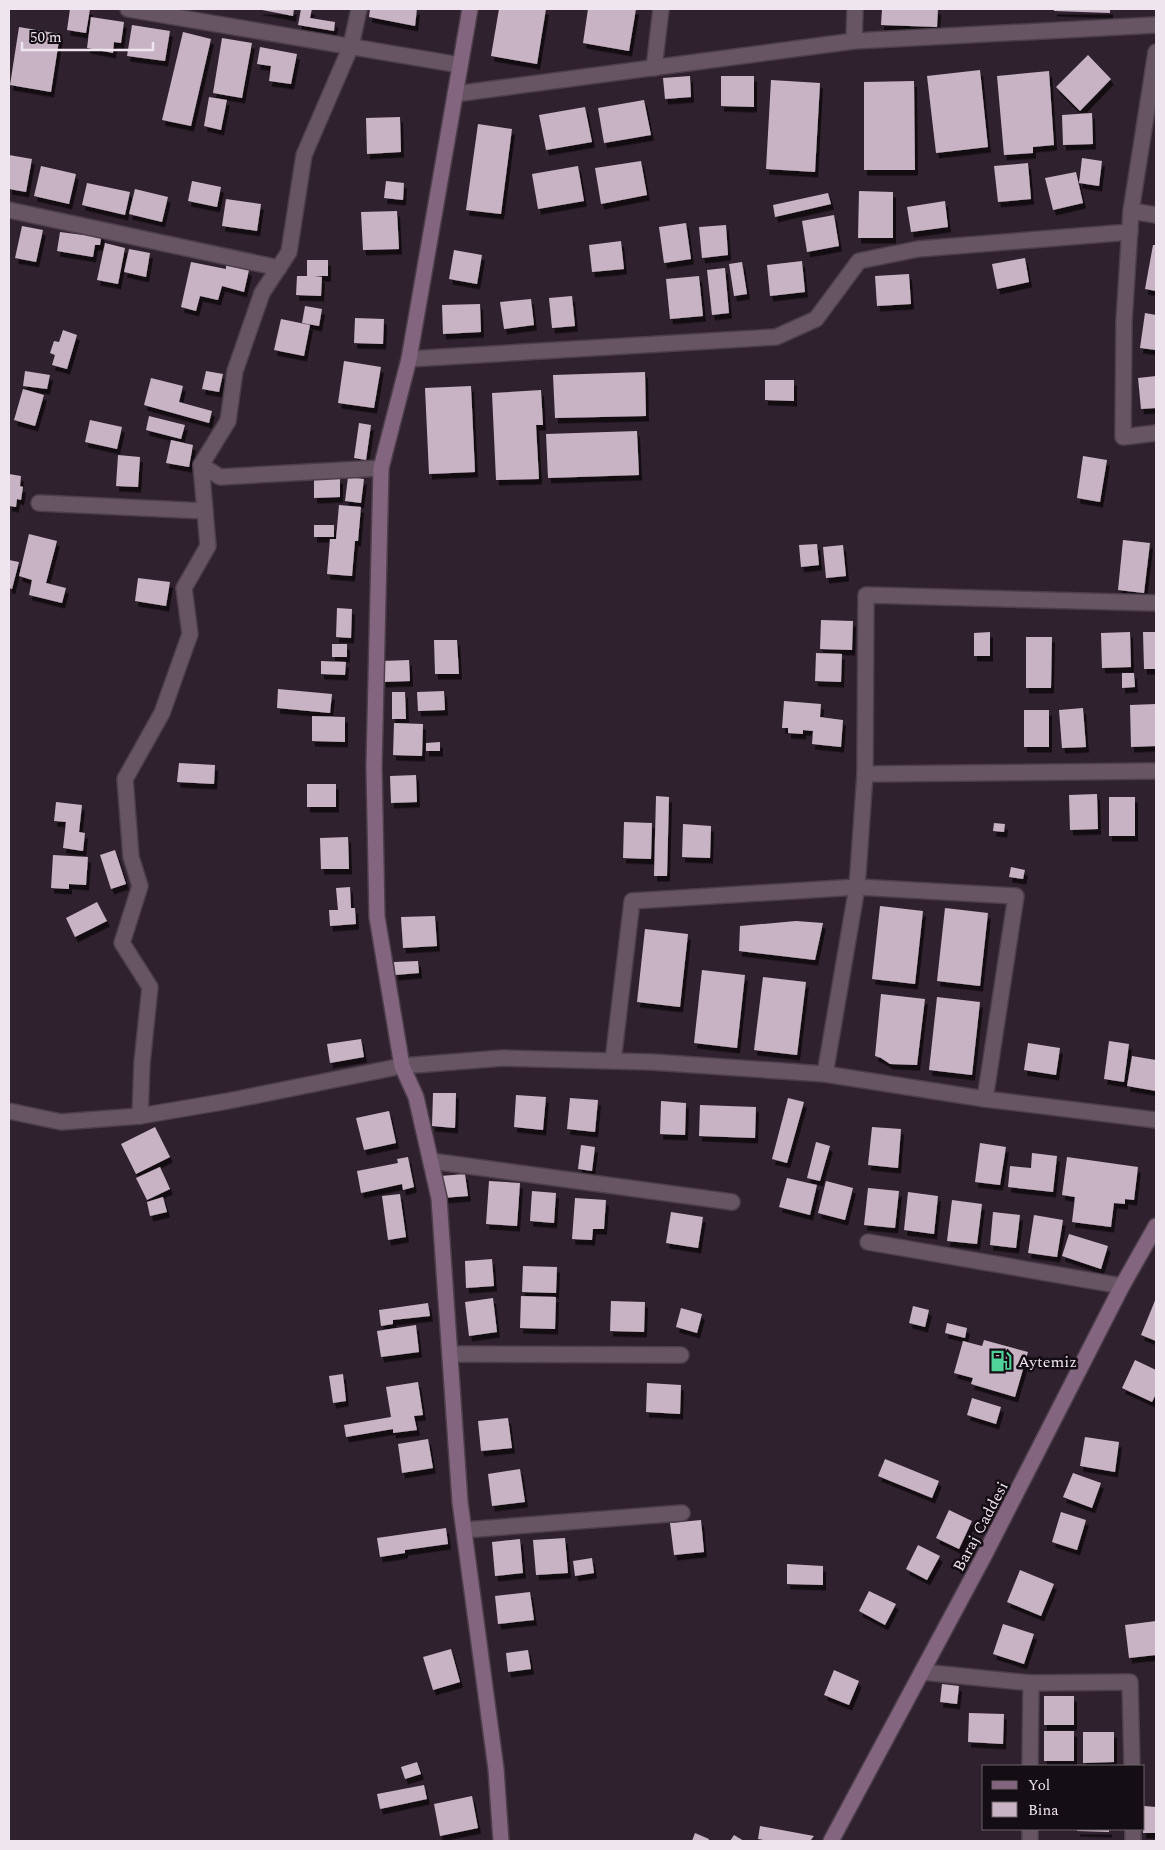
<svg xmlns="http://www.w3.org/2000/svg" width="1165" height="1850" font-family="Spectral,serif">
<defs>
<filter id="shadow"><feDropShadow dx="3" dy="5.5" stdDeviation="0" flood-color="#0009"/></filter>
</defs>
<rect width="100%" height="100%" fill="#30212e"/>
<g fill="#c7b3c3" filter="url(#shadow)">
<path d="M70,9H90L86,33L67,30Z"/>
<path d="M257,9H294L293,16Z"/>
<path d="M301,9H312L310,18L335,22L334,31L298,25Z"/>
<path d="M370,9H417L415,26L369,17Z"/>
<path d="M499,9H546L537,64L491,56Z"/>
<path d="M588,9H636L629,51L583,43Z"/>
<path d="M882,9H938L937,27L881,25Z"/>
<path d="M1054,9H1110V13L1054,11Z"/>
<path d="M91,17L124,22L121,43L114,42L113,53L87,48Z"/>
<path d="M132,25L170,31L165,61L127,56Z"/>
<path d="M19,27L60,34L51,92L10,85Z"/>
<path d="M183,32L211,39L191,126L162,120Z"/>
<path d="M222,38L252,43L242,98L213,93Z"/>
<path d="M260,47L297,54L291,84L269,81L271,66L257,64Z"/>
<path d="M1088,55L1111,79L1080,111L1056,87Z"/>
<path d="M980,70L988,147L936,153L927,76Z"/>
<path d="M1049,71L1054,145L1033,147V153L1004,155L997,76Z"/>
<path d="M690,76L691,97L665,99L663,78Z"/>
<path d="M721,76H754V107L721,106Z"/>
<path d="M771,80L820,83L815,172L766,169Z"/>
<path d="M914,81L915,170H864V82Z"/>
<path d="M209,97L227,100L221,130L204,126Z"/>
<path d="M644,100L651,135L604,143L598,108Z"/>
<path d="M585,107L592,142L546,150L539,115Z"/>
<path d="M1092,113L1093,144L1063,145L1062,115Z"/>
<path d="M400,117L401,152L367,154L366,118Z"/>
<path d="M478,124L512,129L501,214L466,210Z"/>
<path d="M9,155L32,159L26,192L9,189Z"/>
<path d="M1082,158L1102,161L1099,186L1079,183Z"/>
<path d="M641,161L647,195L601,204L595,168Z"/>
<path d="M1028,163L1031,199L998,202L994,166Z"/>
<path d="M41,166L76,174L69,204L34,196Z"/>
<path d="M578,166L584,201L538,209L532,174Z"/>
<path d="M1076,172L1083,203L1053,210L1045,178Z"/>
<path d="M192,181L221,187L217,207L188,201Z"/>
<path d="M386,181L404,183L403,200L384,198Z"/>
<path d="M87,183L130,192L125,215L82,205Z"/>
<path d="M135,189L168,197L162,222L129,214Z"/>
<path d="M859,191L893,192V238H858Z"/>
<path d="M828,193L831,204L775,217L773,205Z"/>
<path d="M226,199L261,204L257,231L222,226Z"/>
<path d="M945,201L948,227L911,232L907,207Z"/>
<path d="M397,211L399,249L363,250L361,212Z"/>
<path d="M834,215L839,246L807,252L802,221Z"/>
<path d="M686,223L691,259L664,263L659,227Z"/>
<path d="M726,225L728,255L702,258L699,227Z"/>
<path d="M22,226L43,230L36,262L15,258Z"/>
<path d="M84,230L102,232L100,245H95L93,257L57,251L60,232L83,235Z"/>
<path d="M621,241L624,269L592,272L589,245Z"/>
<path d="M105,243L125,248L118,284L97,280Z"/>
<path d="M1153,245H1156V291L1145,289Z"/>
<path d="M129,249L150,253L146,277L124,272Z"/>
<path d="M454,250L482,255L477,284L449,279Z"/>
<path d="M1025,258L1029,282L997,289L992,264Z"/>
<path d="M307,260H328V276H314L322,277L321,296L296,295L297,276H307Z"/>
<path d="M802,261L805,292L770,296L767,265Z"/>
<path d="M191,262L226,269V265L249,270L244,292L222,286L218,300L200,296L196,311L181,307Z"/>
<path d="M742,262L747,294L734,296L729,264Z"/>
<path d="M725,268L729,313L712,315L707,270Z"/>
<path d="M909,274L911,304L877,306L875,276Z"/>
<path d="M699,276L703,316L670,319L666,279Z"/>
<path d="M572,296L575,326L552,328L549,298Z"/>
<path d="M531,299L534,325L504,329L500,302Z"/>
<path d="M480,304L481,332L443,334L442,305Z"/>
<path d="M305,306L322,309L319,326L302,323Z"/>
<path d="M1145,313L1156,315V350L1140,348Z"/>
<path d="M355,318L384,319L383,344L354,343Z"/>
<path d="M281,319L310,325L304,356L274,350Z"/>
<path d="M63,330L77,335L67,369L52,365L55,355L50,353L54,341L59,342Z"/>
<path d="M344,361L381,367L374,408L338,403Z"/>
<path d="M25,371L50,375L47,389L23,386Z"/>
<path d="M206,371L223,374L219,392L202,389Z"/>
<path d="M645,372L646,416L555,418L553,375Z"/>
<path d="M1156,376V408L1141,409L1138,378Z"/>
<path d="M151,378L183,386L179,402L212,411L209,423L144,405Z"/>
<path d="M765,380H794V401L765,400Z"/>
<path d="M471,386L475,472L429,474L425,388Z"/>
<path d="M23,389L44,395L35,426L14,420Z"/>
<path d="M541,390L543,425H536L539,479L496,480L492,393Z"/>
<path d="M149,416L185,425L181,439L146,430Z"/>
<path d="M90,420L122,427L117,449L85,442Z"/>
<path d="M359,423L371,425L366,460L354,458Z"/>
<path d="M637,431L639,475L548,478L546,434Z"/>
<path d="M171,440L193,445L189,467L166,463Z"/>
<path d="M118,455L140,457L138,487L116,486Z"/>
<path d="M1083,456L1107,460L1100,502L1077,498Z"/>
<path d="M9,474L21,476L20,486L23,487L21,500L17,499L16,507L9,506Z"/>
<path d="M348,477L364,479L361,503L345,501Z"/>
<path d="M314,478H340V497L314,498Z"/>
<path d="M339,505L361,507L358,541H355L352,576L327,574L330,539H336Z"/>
<rect x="314" y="525" width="20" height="12"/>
<path d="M29,534L57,541L46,583L66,588L62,603L29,595L32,580L19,576Z"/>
<path d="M1123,540L1150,543L1144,593L1118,590Z"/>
<path d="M817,544L819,565L801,567L799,545Z"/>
<path d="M843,545L846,576L826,578L823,547Z"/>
<path d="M9,560L19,562L12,589L9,588Z"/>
<path d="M138,578L170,582L166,606L135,601Z"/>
<path d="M337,608L352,609L351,638L336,637Z"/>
<path d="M821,620L853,621L852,650L820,649Z"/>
<path d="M990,632V656H974V633Z"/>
<path d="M1130,632L1131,667L1102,668L1101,633Z"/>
<path d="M1143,632H1156V669H1144Z"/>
<path d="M1026,637H1052L1051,688H1026Z"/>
<path d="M434,640H457L459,674H435Z"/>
<rect x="332" y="644" width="15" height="13"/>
<path d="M816,653L842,654L841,682L815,681Z"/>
<path d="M409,660L410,681L383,682L382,661Z"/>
<path d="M321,661L346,662L345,675L321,674Z"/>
<path d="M1122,673H1134L1135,687L1122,688Z"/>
<path d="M278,689L332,694L330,713L277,708Z"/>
<path d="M444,691L445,710L418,711L417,692Z"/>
<path d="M392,692H405L406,719H392Z"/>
<path d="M784,701L821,704L820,717L843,720L841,747L812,744L813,731L803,730V734L788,733V728H782Z"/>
<path d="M1156,704V746L1131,747L1130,705Z"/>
<path d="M1083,708L1086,747L1062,748L1059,710Z"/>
<rect x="1024" y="710" width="25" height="37"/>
<path d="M312,716L345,717V742L312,741Z"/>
<path d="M394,723L423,724L422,756L393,755Z"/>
<path d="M440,742V751H426V743Z"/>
<path d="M179,763L215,765L214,784L177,782Z"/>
<path d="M416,775L417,802L391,803L390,776Z"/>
<rect x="307" y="784" width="29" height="23"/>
<path d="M1097,794L1098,829L1070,830L1069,795Z"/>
<path d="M656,796L669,797L667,876H654Z"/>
<rect x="1109" y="797" width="26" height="39"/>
<path d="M56,802L82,805L79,832L85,833L83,851L63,848L66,822L54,821Z"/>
<path d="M624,822L652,823L651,859L623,858Z"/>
<path d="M994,823L1005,824L1004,832L993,831Z"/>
<path d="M683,824L711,826L710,858L682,857Z"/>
<path d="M348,837L349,869H321L320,838Z"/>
<path d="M115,850L126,884L111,889L100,855Z"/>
<path d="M53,855L88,857L86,885L69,884V889L51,888Z"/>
<path d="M1011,867L1025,870L1023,879L1009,877Z"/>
<path d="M350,887L351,908H355L356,924L330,926L329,910H338L336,888Z"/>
<path d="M97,902L107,921L75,937L66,918Z"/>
<path d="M880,906L923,911L915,984L872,979Z"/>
<path d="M945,908L988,913L980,986L937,981Z"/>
<path d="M435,916L437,946L403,948L401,917Z"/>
<path d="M796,921L823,923L815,960L739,951L740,926Z"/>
<path d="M645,929L688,934L680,1007L637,1002Z"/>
<path d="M418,961L419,973L395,975L394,962Z"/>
<path d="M702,970L745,975L737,1048L694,1043Z"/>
<path d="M763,977L806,982L797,1055L754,1050Z"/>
<path d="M881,994L925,999L917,1065L890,1064L881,1058L875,1056Z"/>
<path d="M937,997L980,1002L972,1075L929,1070Z"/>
<path d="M361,1039L364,1057L330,1063L327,1044Z"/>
<path d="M1109,1041L1129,1044L1124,1082L1104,1079Z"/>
<path d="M1028,1043L1060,1048L1056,1075L1024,1070Z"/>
<path d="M1132,1056L1156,1060V1091L1127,1086Z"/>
<path d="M433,1093H456L455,1128L432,1126Z"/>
<path d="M516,1095L546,1097L543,1130L514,1127Z"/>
<path d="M570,1098L598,1100L595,1132L567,1129Z"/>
<path d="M788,1098L804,1102L787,1163L772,1159Z"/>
<path d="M661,1101L686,1103L685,1135L660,1134Z"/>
<path d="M700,1105L756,1107L755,1138L699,1136Z"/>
<path d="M389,1111L396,1143L364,1150L356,1118Z"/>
<path d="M155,1127L170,1157L136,1174L121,1144Z"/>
<path d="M872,1127L901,1129L898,1168L868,1165Z"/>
<path d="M816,1142L830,1146L820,1181L807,1178Z"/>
<path d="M980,1143L1006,1147L1000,1185L975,1182Z"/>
<path d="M581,1145L595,1147L592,1171L578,1169Z"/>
<path d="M1032,1153L1057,1156L1053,1192L1008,1187L1010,1166L1031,1168Z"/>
<path d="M408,1157L414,1187L403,1190L402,1184L361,1193L357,1171L398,1163L397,1159Z"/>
<path d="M1067,1157L1138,1167L1134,1200L1125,1199V1204L1114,1203L1111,1227L1072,1222L1075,1197L1062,1195Z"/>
<path d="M160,1167L170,1189L147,1200L136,1178Z"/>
<path d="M465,1174L468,1196L442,1198L440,1176Z"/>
<path d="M787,1178L817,1185L810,1215L779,1207Z"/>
<path d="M489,1181L520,1183L517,1226L486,1224Z"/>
<path d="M826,1181L853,1188L845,1220L818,1213Z"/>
<path d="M868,1188L899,1191L895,1228L864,1225Z"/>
<path d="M532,1191L556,1193L554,1223L530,1221Z"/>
<path d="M908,1192L938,1196L934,1234L904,1230Z"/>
<path d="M400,1194L406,1237L388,1240L382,1196Z"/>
<path d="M163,1197L167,1212L150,1216L147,1202Z"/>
<path d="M575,1198L606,1200L604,1229H593L592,1240L572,1239Z"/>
<path d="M952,1200L982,1204L977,1244L947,1241Z"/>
<path d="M671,1212L703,1217L698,1248L666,1243Z"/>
<path d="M993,1212L1020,1215L1016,1248L990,1245Z"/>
<path d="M1034,1215L1063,1220L1057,1257L1028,1253Z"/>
<path d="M1069,1234L1108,1246L1101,1269L1062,1256Z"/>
<path d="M492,1259L494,1286L466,1288L465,1261Z"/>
<path d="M523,1266L557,1267L556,1293L522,1292Z"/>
<path d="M521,1296L556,1297L555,1329L520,1328Z"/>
<path d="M493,1298L497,1332L469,1336L465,1302Z"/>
<path d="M1156,1298V1341L1141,1335Z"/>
<path d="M611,1301L645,1302L644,1332L610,1331Z"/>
<path d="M428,1303L430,1316L393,1320V1324L381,1326L379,1310Z"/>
<path d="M913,1306L929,1310L925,1327L909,1323Z"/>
<path d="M681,1308L702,1314L697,1333L676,1327Z"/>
<path d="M947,1323L967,1328L965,1338L945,1333Z"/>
<path d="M416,1325L419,1352L381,1357L377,1331Z"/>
<path d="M984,1340L1028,1352L1015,1397L971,1384L973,1378L954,1373L963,1341L982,1346Z"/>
<path d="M1135,1360L1156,1370V1394L1152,1402L1122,1388Z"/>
<path d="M343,1374L346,1401L333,1403L329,1376Z"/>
<path d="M418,1382L423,1415L414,1416L417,1430L393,1433V1429L346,1437L344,1425L391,1417L386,1387Z"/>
<path d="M647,1383L681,1385L680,1414L646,1412Z"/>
<path d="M972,1398L1001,1407L996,1424L967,1415Z"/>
<path d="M508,1418L512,1448L481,1451L478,1421Z"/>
<path d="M1085,1437L1119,1442L1115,1472L1080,1466Z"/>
<path d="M428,1439L433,1468L402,1473L398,1444Z"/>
<path d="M885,1459L939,1481L932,1498L878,1476Z"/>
<path d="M520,1469L525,1502L492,1506L488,1474Z"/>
<path d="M1073,1473L1101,1483L1092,1508L1063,1497Z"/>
<path d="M949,1510L972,1521L959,1549L936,1538Z"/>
<path d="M1061,1512L1086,1520L1077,1550L1052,1542Z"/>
<path d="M701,1520L704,1552L674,1555L670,1523Z"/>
<path d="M446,1528L448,1544L405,1550V1553L380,1557L377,1538Z"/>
<path d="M565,1538L568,1573L536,1575L533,1540Z"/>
<path d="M520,1539L523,1573L495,1576L492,1542Z"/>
<path d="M918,1545L940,1556L927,1580L906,1569Z"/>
<path d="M592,1558L594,1573L575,1576L573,1561Z"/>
<path d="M787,1564L823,1566V1585L787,1584Z"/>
<path d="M1020,1570L1054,1584L1041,1616L1007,1602Z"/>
<path d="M869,1591L896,1604L885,1625L859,1611Z"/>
<path d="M530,1592L534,1620L498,1624L495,1596Z"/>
<path d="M1156,1621V1655L1129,1658L1125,1625Z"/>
<path d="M1003,1624L1034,1634L1024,1664L993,1654Z"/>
<path d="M451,1649L460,1682L433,1690L423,1657Z"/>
<path d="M528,1650L531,1669L508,1672L506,1653Z"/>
<path d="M834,1670L859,1681L849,1705L824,1695Z"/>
<path d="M942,1684L959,1686L957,1704L940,1702Z"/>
<rect x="1044" y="1696" width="30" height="29"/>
<path d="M969,1713L1004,1714L1003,1744L968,1742Z"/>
<rect x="1044" y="1731" width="30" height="30"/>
<path d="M1083,1732H1114V1762L1083,1763Z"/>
<path d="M417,1762L421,1774L405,1779L401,1767Z"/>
<path d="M424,1785L427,1799L380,1809L377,1794Z"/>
<path d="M472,1796L478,1828L440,1836L434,1804Z"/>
<path d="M1144,1806L1156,1807V1833H1143Z"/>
<path d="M760,1826L814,1836L810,1841H769L758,1839Z"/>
<path d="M1077,1829H1109V1832L1077,1831Z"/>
<path d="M695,1833L709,1839L708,1841H692Z"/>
<path d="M734,1835L744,1841H730Z"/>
</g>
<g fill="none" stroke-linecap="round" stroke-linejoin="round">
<g stroke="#4c3f4a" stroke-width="18">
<g id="street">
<path d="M128,9L460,65"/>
<path d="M854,41L855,9"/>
<path d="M1156,52L1131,211L1124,321L1123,437L1156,433"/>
<path d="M654,68L661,9"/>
<path d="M455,94L854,41L1156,25"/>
<path d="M9,210L279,268"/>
<path d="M1131,211L1156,215"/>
<path d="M409,359L776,337L816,319L859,261L918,249L1130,232"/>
<path d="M201,465L220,477L381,468"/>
<path d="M39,503L205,511"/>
<path d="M865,774L1156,771"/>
<path d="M613,1061L632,901L857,887L1016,896L985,1099"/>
<path d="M825,1074L857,887L865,774L866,595L1156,603"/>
<path d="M9,1111L61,1122L140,1116L228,1101L402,1066L503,1058L652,1062L825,1074L985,1099L1156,1120"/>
<path d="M140,1116L142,1063L150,987L122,943L140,886L131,857L125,779L162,713L190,634L184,588L208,546L201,465L228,421L235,371L262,293L289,252L304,155L351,46L359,9"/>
<path d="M431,1161L732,1202"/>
<path d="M868,1242L1122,1286"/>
<path d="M450,1354L681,1355"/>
<path d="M464,1530L682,1513"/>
<path d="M922,1672L1031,1683L1130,1682L1132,1766"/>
<path d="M1030,1766L1031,1683"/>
<path d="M1133,1829V1841"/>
<path d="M1030,1841V1829"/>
</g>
</g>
<g stroke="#4c3f4a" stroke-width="18">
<g id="secondary">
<path d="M470,9L409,359L381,468L374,766L377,917L402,1066L416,1097L439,1198L460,1502L496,1769L501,1841"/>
<path d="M831,1841L984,1556L1122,1286L1156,1226"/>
</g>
</g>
<use href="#street" stroke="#675564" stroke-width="15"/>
<use href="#secondary" stroke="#846580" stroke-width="15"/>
</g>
<defs>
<g id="fuel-bare" transform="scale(1.725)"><path d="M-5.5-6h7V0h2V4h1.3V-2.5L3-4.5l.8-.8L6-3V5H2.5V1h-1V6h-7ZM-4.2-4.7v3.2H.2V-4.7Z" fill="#4fd399" stroke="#140d13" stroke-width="2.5" paint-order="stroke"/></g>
</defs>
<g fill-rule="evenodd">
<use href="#fuel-bare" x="1001" y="1361"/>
</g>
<g text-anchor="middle" stroke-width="5" stroke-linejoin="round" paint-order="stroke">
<g font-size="16" fill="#efe5ee" stroke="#140d13" text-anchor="start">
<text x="1018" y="1367">Aytemiz</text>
</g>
<g font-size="16" fill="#efe5ee" stroke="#140d13">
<text transform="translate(980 1526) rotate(-62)" y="6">Baraj Caddesi</text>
</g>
</g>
<rect width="1165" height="1850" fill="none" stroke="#efe5ee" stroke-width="20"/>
<rect x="982" y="1765" width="162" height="65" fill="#140d13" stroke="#6c636b"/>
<rect x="992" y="1781" width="25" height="8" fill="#846580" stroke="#6c636b"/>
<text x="1028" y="1790" font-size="15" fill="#efe5ee">Yol</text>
<rect x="992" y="1802" width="25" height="15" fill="#c7b3c3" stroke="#6c636b"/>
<text x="1028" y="1815" font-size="15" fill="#efe5ee">Bina</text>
<path d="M22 42v8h131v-8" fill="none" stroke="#efe5ee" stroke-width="2.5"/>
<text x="30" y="42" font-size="15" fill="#efe5ee" stroke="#140d13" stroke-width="4" paint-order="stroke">50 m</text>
</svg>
